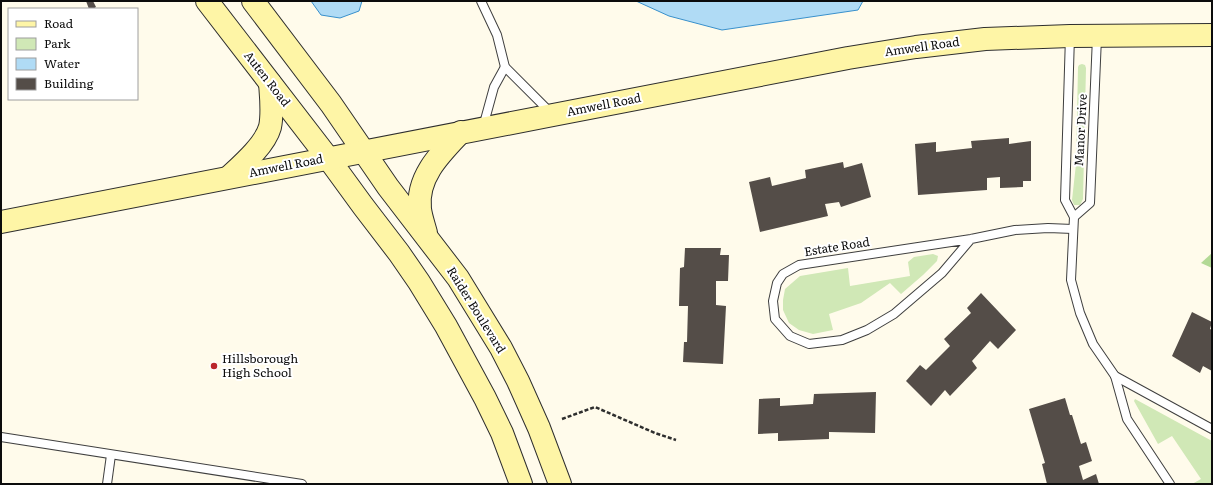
<svg xmlns="http://www.w3.org/2000/svg" width="1213" height="485" font-family="Literata,serif">
<rect width="100%" height="100%" fill="#fffbeb"/>
<g fill="#d0e8b6">
<path d="M1082,64L1085,65L1086,68L1083,199L1080,205H1074L1072,200L1076,164L1078,67L1079,65Z"/>
<path d="M933,254L938,256L937,261L923,275L901,294L890,283L861,303L829,314L833,330L813,334L799,330L789,323L783,310V300L785,289L800,276L848,268L850,286L910,276L908,262L914,257Z"/>
<path d="M1135,399L1212,441V484H1192L1201,479L1172,436L1158,444L1134,401Z"/>
</g>
<path fill="#b3d995" d="M1212,253V268L1201,263Z"/>
<g fill="#b0dbf5" stroke="#3890cc">
<path d="M311,1H362L359,11L340,18L321,15Z"/>
<path d="M636,1H863L858,10L722,30L669,16Z"/>
</g>
<g fill="#544d48">
<path d="M86,1H93L96,7L93,9H89Z"/>
<path d="M1009,138V144L1031,141V181H1023V187L1000,188V177L987,178V190L918,195L915,144L936,142V152L972,148L971,141Z"/>
<path d="M843,162L844,168L862,163L871,197L841,207L839,202L825,204L828,216L760,232L749,182L770,177L772,186L806,178L805,170Z"/>
<path d="M685,248H721L720,255H729L728,281H716V305L726,306L723,364L683,362L684,342H687L688,306H679L680,268L684,267Z"/>
<path d="M981,293L1016,330L998,349L990,341L972,361L977,368L950,396L945,390L931,406L906,381L920,365L926,370L950,346L944,339L971,313L967,308Z"/>
<path d="M1192,312L1212,322L1210,329L1212,330V371L1203,366L1200,373L1172,356Z"/>
<path d="M876,392L875,433L829,432V439L778,441V433L758,434L759,399L780,398V406L813,404L814,394Z"/>
<path d="M1065,398L1070,415H1072L1081,444L1086,442L1092,461L1079,466L1083,480L1096,474L1099,484H1047L1042,464L1045,463L1029,409Z"/>
</g>
<g fill="none" stroke-linecap="round" stroke-linejoin="round">
<g stroke="#3f3f3f" stroke-width="10">
<g id="lane">
<path d="M481,1L497,35L505,67L551,113"/>
<path d="M1070,36L1065,200L1074,217L1071,280L1080,313L1093,344L1115,376L1127,419L1170,484"/>
<path d="M483,127L494,87L505,67"/>
<path d="M1074,217L1090,203L1097,37"/>
<path d="M971,239L942,273L894,314L867,330L842,340L809,344L790,336L775,319L773,301L777,283L783,274L799,265L971,239L1015,230L1048,228L1073,229"/>
<path d="M1115,376L1212,429"/>
<path d="M1,437L302,484"/>
<path d="M107,484L111,455"/>
</g>
</g>
<g stroke="#2e2e2e" stroke-width="24">
<g id="secondary">
<path d="M207,1L328,158L363,206L399,253L419,282L446,326L485,398L502,433L521,484"/>
<path d="M253,1L331,104L388,187L458,278L501,348L518,381L539,428L560,484"/>
<path d="M229,177C242,165 265,145 270,127C273,113 271,97 270,83"/>
<path d="M1,222L553,115L848,58L916,47L985,39L1070,36L1212,35"/>
<path d="M426,233C424,225 421,217 420,209C416,177 441,153 461,132"/>
</g>
</g>
<path stroke="#2e2e2e" stroke-width="2.5" stroke-dasharray="4 2" stroke-linecap="butt" d="M562,419L595,407L655,433L676,440"/>
<use href="#lane" stroke="#fff" stroke-width="8"/>
<use href="#secondary" stroke="#fef5a6" stroke-width="22"/>
</g>
<circle fill="#ba252c" stroke="#fff" stroke-width="1.5" cx="214" cy="366" r="4"/>
<g text-anchor="middle" stroke-width="4" stroke-linejoin="round" paint-order="stroke">
<g font-size="12" fill="#0c0c0c" stroke="#fff">
<text transform="translate(922 47) rotate(-8)" y="4">Amwell Road</text>
<text transform="translate(267 79) rotate(52)" y="4">Auten Road</text>
<text transform="translate(604 105) rotate(-11)" y="4">Amwell Road</text>
<text transform="translate(1081 130) rotate(-87)" y="4">Manor Drive</text>
<text transform="translate(286 166) rotate(-11)" y="4">Amwell Road</text>
<text transform="translate(837 247) rotate(-9)" y="4">Estate Road</text>
<text transform="translate(476 310) rotate(58)" y="4">Raider Boulevard</text>
</g>
<g font-size="12" fill="#0c0c0c" stroke="#fff" text-anchor="start">
<text x="222" y="363">Hillsborough<tspan x="222" dy="14">High School</tspan></text>
</g>
</g>
<rect width="1213" height="485" fill="none" stroke="#0c0c0c" stroke-width="4"/>
<rect x="8" y="8" width="130" height="92" fill="#ffffff" stroke="#9e9e9e"/>
<rect x="16" y="21" width="20" height="6" fill="#fef5a6" stroke="#9e9e9e"/>
<text x="44" y="28" font-size="12" fill="#0c0c0c">Road</text>
<rect x="16" y="38" width="20" height="12" fill="#d0e8b6" stroke="#9e9e9e"/>
<text x="44" y="48" font-size="12" fill="#0c0c0c">Park</text>
<rect x="16" y="58" width="20" height="12" fill="#b0dbf5" stroke="#9e9e9e"/>
<text x="44" y="68" font-size="12" fill="#0c0c0c">Water</text>
<rect x="16" y="78" width="20" height="12" fill="#544d48" stroke="#9e9e9e"/>
<text x="44" y="88" font-size="12" fill="#0c0c0c">Building</text>
</svg>
